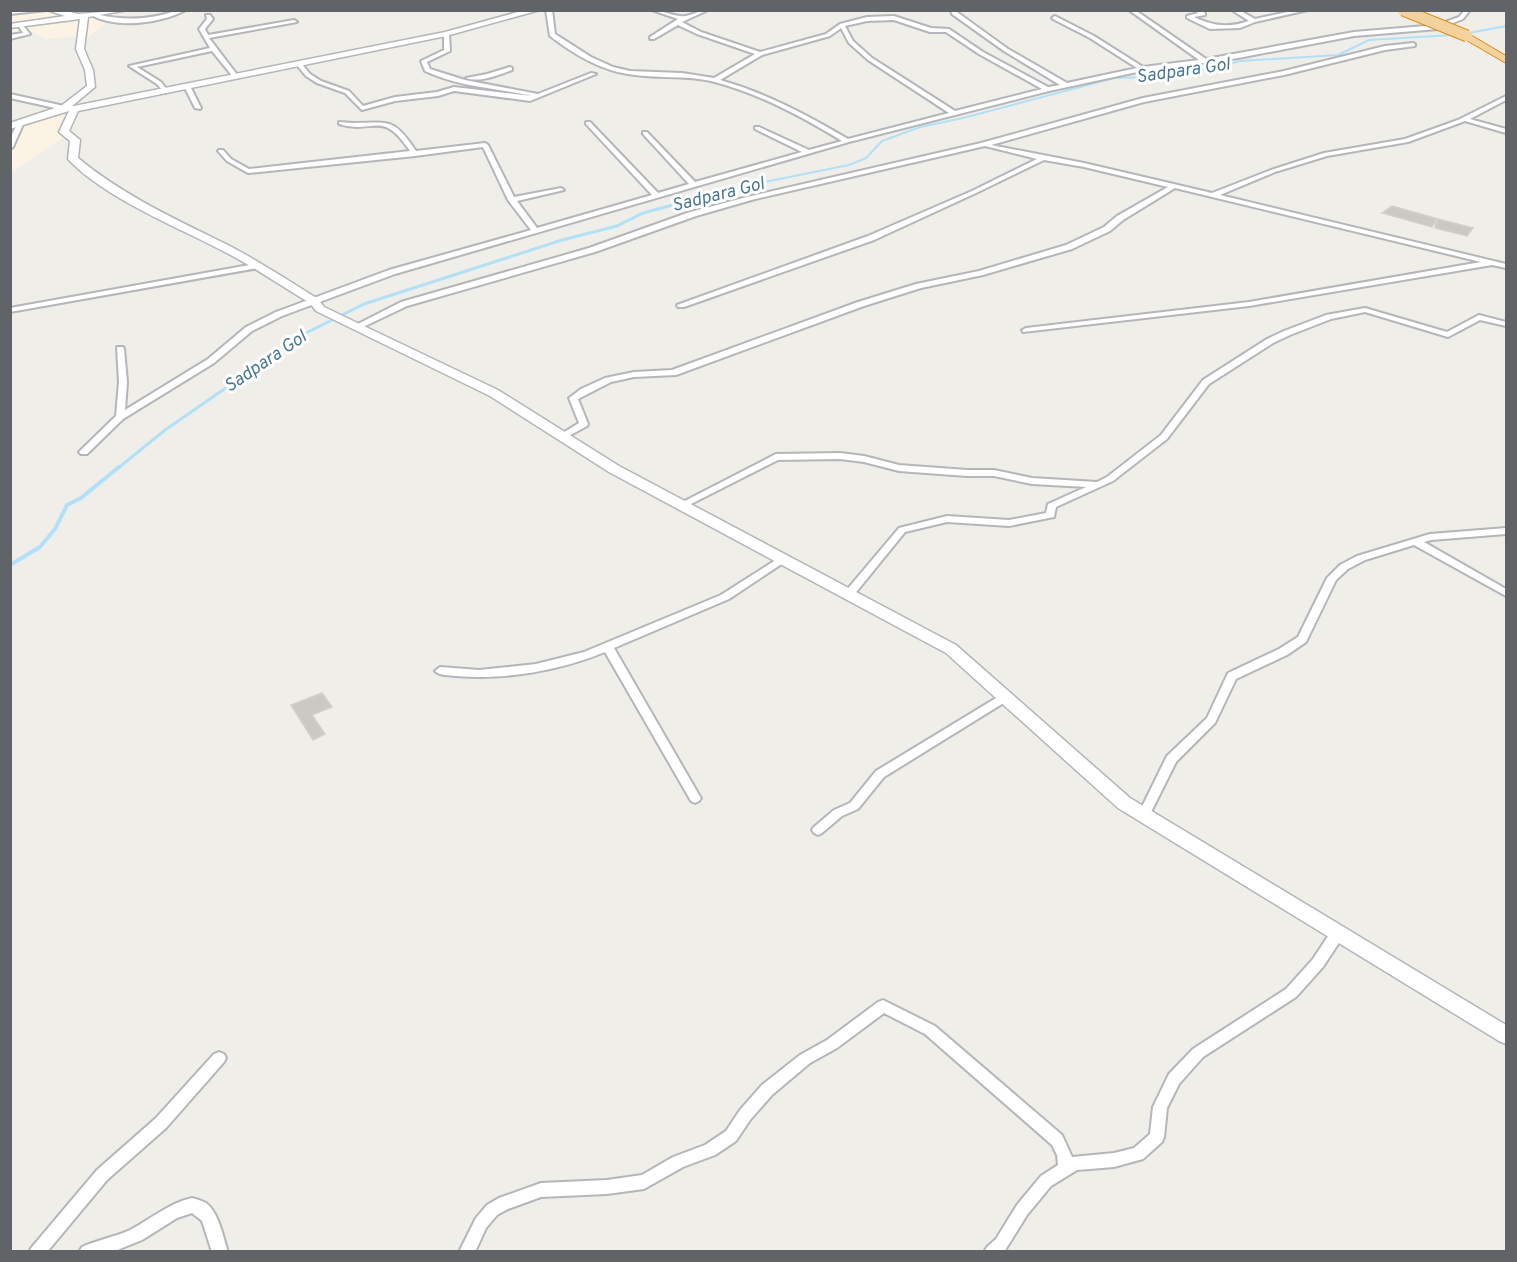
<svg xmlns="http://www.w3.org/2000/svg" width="1517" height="1262" font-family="Overpass,sans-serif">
<rect width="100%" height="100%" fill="#f0eee9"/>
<g fill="#fbf3e3">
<path d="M11,11H120L76,48L75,36L45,39L35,33L11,38Z"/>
<path d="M73,107L80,108L70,133L11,173V126Z"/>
</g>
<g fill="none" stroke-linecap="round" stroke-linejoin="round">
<g stroke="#b2e1f7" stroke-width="2">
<path d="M1469,33L1506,26"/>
<path d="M678,204L755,184L849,165L866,158L882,141L920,127L963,118L1114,78L1153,77L1172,72L1210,69L1240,61L1338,55L1369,40L1453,35"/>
</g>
<path stroke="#b2e1f7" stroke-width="3" d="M117,469L165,430L304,334L364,304L562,240L617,226L643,213L684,202"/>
<path stroke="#b2e1f7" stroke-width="4" d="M10,565L40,547L55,529L67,505L81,498L119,467"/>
</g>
<g fill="#ccc9c5" stroke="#d4cfc7" stroke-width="1.5">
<path d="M1392,206L1438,219L1473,228L1467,236L1435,228L1437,219L1432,227L1382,213Z"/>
<path d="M322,693L332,707L312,715L325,734L313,740L291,705Z"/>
</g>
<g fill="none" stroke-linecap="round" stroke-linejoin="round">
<g stroke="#b4b6b9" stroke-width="4">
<g id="street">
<path d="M10,10H47L10,14Z"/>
<path d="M178,10H186C161,23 119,29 93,16L96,14C123,21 151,20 178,10Z"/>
<path d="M546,10H552L555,34L591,57L613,67L630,71L682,73L714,78L755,54L697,34L678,25L654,39H650V37L678,19L652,10C662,10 670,15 680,16C688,18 699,10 708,10L682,22L701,32L760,52L826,34L840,24L867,17L894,16L931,28L949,29L983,52L1048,87L1060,85L1004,51L952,14L951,10H957V12L1008,49L1067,83L1137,68L1090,38L1053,19L1052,18L1055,16L1094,36L1143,67L1199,60L1129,10H1135L1206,59L1354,32L1437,25L1459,17L1465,10H1470L1463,19L1438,29L1354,36L1238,58L1137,72L1049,91L849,142L395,274L282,316L252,331L214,363L123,419L87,454H81L79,452L81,450L116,416L119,382L117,347H123L124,349L127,382L125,410L208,359L246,327L276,312L389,270L531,230L508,200L483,147L415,156L248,173L227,161L218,151L219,150H223L231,159L249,169L410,151C381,108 375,135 339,124V122C344,122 348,123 353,123C390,123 393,117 416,151L485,143L488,145L514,197L561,188L564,190L517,201L537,228L652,195L586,124V122H590L658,193L689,184L643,134V132H647L695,182L802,152L755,129V127H759L809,150L842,141C801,116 758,93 711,81C684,75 656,79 628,74C600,70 572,53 550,36ZM894,20L930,32H946L979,54L1042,89L955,111L872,58L853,41L845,26L867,21ZM841,28L849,43L868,60L949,113L848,139C807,115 766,93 720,80L762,55L830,36Z"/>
<path d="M1194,10H1201L1205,13V15L1194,17C1213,26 1229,28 1249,21L1232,10H1239L1255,19L1296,10H1308L1255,22L1240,28L1210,29L1187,18V16L1198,13Z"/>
<path d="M206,15H210L213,19L205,29L208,35L294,20L297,22L209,38L238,76V78H234L212,51L137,67L161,82L168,91L165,93L157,84L129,66L210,48L199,29L207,19Z"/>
<path d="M21,23L30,34L10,39V35L23,33L18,25Z"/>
<path d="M444,33L449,34L450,51L427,62L430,69L465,80L538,94L591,73L596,74L530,101L454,91L438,96L395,101L362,110L345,93L317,83L306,76L296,64L301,63L310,74L321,81L349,91L363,106L395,97L437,92L454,87L532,96C496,88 459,87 425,71L421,61L444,50Z"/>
<path d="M1413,43L1415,44V46L1385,50L1284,75L1144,102L991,145L1084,163L1212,193L1271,170L1324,153L1405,139L1458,120L1506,96V100L1470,119L1506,129V133L1465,121L1408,142L1327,156L1275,172L1220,195L1506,264V268L1492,265L1249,306L1023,332L1022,330L1026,328L1249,302L1481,262L1175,188L1123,220L1110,231L1072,249L983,275L921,288L864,306L676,375L634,377L611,382L578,399L588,424L587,426L565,438H559L558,436L579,423L569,398L581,389L605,378L634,372L672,370L858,302L916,284L979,271L1066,245L1104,227L1117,216L1168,187L1084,167L1044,160L976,193L874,240L684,307H678L677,305L868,236L972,191L1037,159L985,146L755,199L696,216L595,252L407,306L361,328H358L354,326L401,302L589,248L690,212L751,196L981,143L1143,98L1284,71L1385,46Z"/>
<path d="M510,67L512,68V70C498,75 480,83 466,78L487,74Z"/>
<path d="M185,85L190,86L201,108L200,109L195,108L184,86Z"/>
<path d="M10,94L64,106L67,108L64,110L10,98Z"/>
<path d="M19,121L24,122L13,147L10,149V138Z"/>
<path d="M255,264L259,266L258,268L10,312V308Z"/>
<path d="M1365,308L1447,332L1479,315L1506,322V326L1480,320L1448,337L1365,312L1331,319L1290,335L1273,343L1209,384L1167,439L1113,481L1056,507L1054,517L1009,526L947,522L905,532L853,596L849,597L844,594L845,592L899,528L947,516L1009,520L1046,513L1048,504L1086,487L1032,484L994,476H967L899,471L864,462L840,459L778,460L685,507L682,508L677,505L776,454L840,453L864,456L899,465L967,470H994L1032,478L1097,482L1107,477L1161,435L1203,380L1267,339L1284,331L1326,315Z"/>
<path d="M1506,528V534L1431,540L1424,542L1506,589V596L1414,545L1365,560L1348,569L1336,580L1306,642L1287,655L1236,679L1215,723L1176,762L1148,818L1144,820L1140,818L1138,815L1167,756L1207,718L1228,673L1279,649L1298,637L1327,578L1340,565L1357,556L1430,534Z"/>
<path d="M782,556L786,557L787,559L786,561L729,599L614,648L699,795L701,798L699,801L695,803L691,801L605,652C559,671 505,680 456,676C448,675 440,676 435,671L440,667L479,670L536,664L584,652L721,595Z"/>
<path d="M1006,692L1010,693L1012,696L1010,699L884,777L858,809L842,816L822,833L818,835L814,833L812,830L814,827L834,810L850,803L876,771Z"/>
<path d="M1337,929L1342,930L1343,934L1342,938L1323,967L1296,997L1203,1057L1179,1084L1167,1108L1164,1137L1162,1142L1143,1159L1114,1167L1077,1170L1051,1186L1027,1215L1004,1252H984L987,1247L996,1239L1017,1205L1041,1176L1058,1165L1057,1155L1052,1145L925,1034L884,1013L837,1048L810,1063L772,1095L750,1120L736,1141L715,1155L683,1167L644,1189L607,1194L541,1197L508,1209L497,1215L486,1228L475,1252H459L476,1218L487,1205L499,1198L541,1183L607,1180L642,1175L673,1157L705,1145L726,1131L740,1110L762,1085L800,1055L827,1040L878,1002L883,1000L935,1026L1062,1135L1072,1157L1114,1153L1134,1148L1150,1134L1153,1107L1169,1074L1193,1049L1286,989L1313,959L1332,930Z"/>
<path d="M219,1052L224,1054L226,1058L224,1062L166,1128L107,1180L47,1252H29L32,1247L97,1170L156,1118L214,1054Z"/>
<path d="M192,1198C197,1199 202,1201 206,1203C219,1213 223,1237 228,1252H212L202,1221L192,1213L177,1218L142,1240L115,1251L79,1252L82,1247C97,1240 115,1237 130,1230C151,1219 169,1203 192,1198Z"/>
</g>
</g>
<g stroke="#b3b6b9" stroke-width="3">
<path id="secondary" d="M47,10H63L78,14L128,10L88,17L84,49L93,70L95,87L72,106H74L445,32L525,10H540L446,36L78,111L69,131L80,140L78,158C124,196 177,220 230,246C260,262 289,281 318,299L324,307L498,390L619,466L956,645L1130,798L1506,1025V1044L1499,1041L1118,808L946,653L609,472L490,396L316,311L310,303C281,286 253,266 223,251C177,227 103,197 68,159L70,141L59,132L69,111L10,129V123L61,106L87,86L85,70L76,49L80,19L10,28V24L65,16Z"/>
</g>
<g stroke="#e18b18" stroke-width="2">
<path id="highway" d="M1467,33L1506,56V63L1463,38L1462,36Z"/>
</g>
<use href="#street" fill="#fff" fill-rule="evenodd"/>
<use href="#secondary" fill="#fff" fill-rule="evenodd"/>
<use href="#highway" fill="#f3d39d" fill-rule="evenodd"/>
<g stroke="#e18b18" stroke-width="13" stroke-linecap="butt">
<path id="highway-bridge" d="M1403,10L1467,36"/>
</g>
<use href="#highway-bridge" stroke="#f3d39d" stroke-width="11"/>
</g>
<g text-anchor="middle" stroke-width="6" stroke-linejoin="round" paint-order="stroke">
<g font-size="18" font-style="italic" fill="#487897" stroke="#fff">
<text transform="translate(1183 70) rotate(-8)" y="6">Sadpara Gol</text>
<text transform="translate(718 194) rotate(-14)" y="6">Sadpara Gol</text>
<text transform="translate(265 361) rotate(-34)" y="6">Sadpara Gol</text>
</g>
</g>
<rect width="1517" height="1262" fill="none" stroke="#606467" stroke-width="24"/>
</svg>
